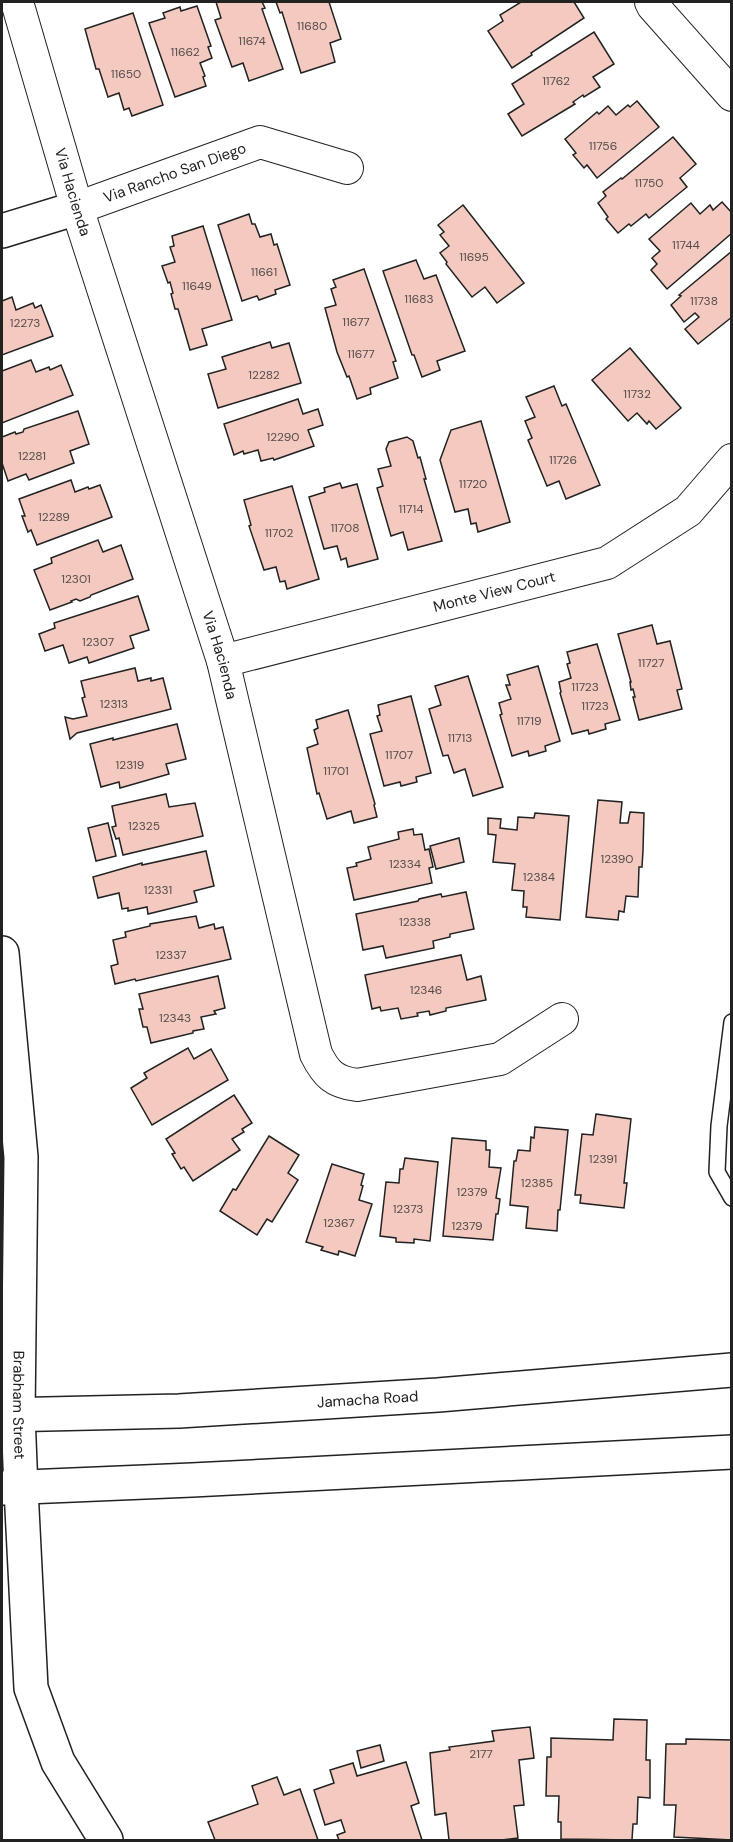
<svg xmlns="http://www.w3.org/2000/svg" width="733" height="1842" font-family="'DM Sans',sans-serif">
<rect width="100%" height="100%" fill="#fff"/>
<g fill="#f3c9c0" stroke="#222" stroke-width="1.5">
<path d="M216,2H262L265,8L262,9L283,69L249,81L243,63L232,67L215,20L221,18Z"/>
<path d="M276,2H329L341,39L330,43L335,62L301,73L282,12L280,13Z"/>
<path d="M521,2H574L584,18L531,53L532,55L512,68L488,31L503,21L500,15Z"/>
<path d="M197,6L211,46L208,47L212,58L200,63L205,76L203,77L206,86L175,97L149,23L165,18L163,13L180,7L181,11Z"/>
<path d="M133,13L163,105L132,116L129,108L124,110L119,93L108,97L99,69H96L85,29Z"/>
<path d="M594,32L614,64L593,77L600,87L584,97L583,95L573,102L575,104L522,136L508,114L524,104L512,84Z"/>
<path d="M637,101L659,127L597,178L587,165L584,168L573,155L576,153L565,139L597,112L599,114L608,106L616,115L628,105L630,107Z"/>
<path d="M673,137L696,164L680,178L687,187L649,218L646,214L631,226L629,224L618,233L606,219L608,217L598,203L606,196L603,192L621,178L622,179Z"/>
<path d="M722,202L732,213V233L667,289L651,270L657,264L652,258L660,251L649,239L691,203L700,214L710,205L713,210Z"/>
<path d="M463,205L524,283L497,303L485,287L472,297L446,264L447,262L440,253L449,246L440,235L444,232L438,225Z"/>
<path d="M249,214L252,224H255L260,237L271,234L274,245L277,244L290,285L275,290L276,294L259,300L257,296L242,301L218,225Z"/>
<path d="M203,226L232,320L202,329L207,345L190,350L178,309H175L171,294L173,293L170,282L168,283L162,266L175,262L170,247L174,246L172,236Z"/>
<path d="M732,251V317L698,344L685,329L699,317L695,313L684,322L671,305L681,296L679,295Z"/>
<path d="M416,260L424,279L436,275L465,351L437,361L440,370L422,377L414,355H412L383,271Z"/>
<path d="M364,269L396,361L393,362L398,378L370,388L371,394L357,399L349,376L347,377L337,352L325,308L336,305L331,289L336,287L333,280Z"/>
<path d="M12,297L16,310L33,303L35,308L41,305L53,336L2,355V301Z"/>
<path d="M270,342L272,348L289,343L301,383L218,408L208,374L226,369L222,357Z"/>
<path d="M630,348L681,408L656,429L649,421L647,424L637,413L628,421L592,380Z"/>
<path d="M31,360L36,372L49,367L50,370L61,365L73,395L2,423V371Z"/>
<path d="M554,386L562,406L566,404L600,485L566,499L559,481L547,486L528,440L532,438L525,421L535,417L526,397Z"/>
<path d="M298,399L303,414L318,409L323,425L308,430L314,446L274,460L273,458L261,461L258,450L244,454L243,451L234,455L224,424Z"/>
<path d="M78,411L89,444L70,451L74,463L29,480L26,474L8,481L2,463V437L15,432L16,434L23,432L24,429Z"/>
<path d="M481,421L510,522L478,532L476,523L471,524L468,509L455,512L440,460L451,430Z"/>
<path d="M407,437L413,441L418,458L420,457L426,479H424L442,541L408,550L403,532L391,536L377,488L383,486L378,469L391,466L386,449L389,442Z"/>
<path d="M71,480L75,492L88,487L89,489L100,485L112,517L37,545L31,530L28,532L22,516H25L19,499Z"/>
<path d="M340,483L342,488L357,484L378,559L348,567L346,558L341,560L337,546L324,549L309,497L325,492L324,488Z"/>
<path d="M292,486L319,579L287,589L285,581L280,582L276,567L264,570L249,526L251,525L244,500Z"/>
<path d="M98,540L103,552L121,545L133,579L91,595L90,597L80,601L76,599L71,601L72,602L50,610L34,570L52,563L51,558Z"/>
<path d="M138,596L149,630L130,636L134,648L89,663L87,657L69,663L63,645L45,651L39,634L55,628L54,623Z"/>
<path d="M652,625L657,644L670,641L682,689L677,690L682,709L639,720L633,697H635L633,689L631,690L630,682H631L618,634Z"/>
<path d="M597,644L620,720L605,724L606,729L589,734L588,730L572,734L560,693L561,692L559,682L571,678L567,664L570,663L567,652Z"/>
<path d="M538,666L560,741L545,746L546,751L529,756L528,751L512,756L500,715L502,714L499,703L511,699L506,685H510L507,675Z"/>
<path d="M135,668L138,681L151,678V681L163,678L171,709L77,733L70,739L65,717L73,719L87,716L82,698L85,697L81,681Z"/>
<path d="M468,676L503,787L473,796L465,769L454,773L448,755L443,756L429,709L441,705L435,686Z"/>
<path d="M411,696L431,773L416,777L417,782L401,786L400,782L384,786L370,734L382,731L377,716L380,715L378,705Z"/>
<path d="M348,710L375,804L374,805L377,817L354,823L351,811L327,819L319,793L317,794L307,748L318,744L314,730L318,728L316,720Z"/>
<path d="M177,724L186,759L166,764L169,774L120,788L119,782L101,787L90,744L113,738V740Z"/>
<path d="M166,794L169,807L195,803L203,836L123,855L119,838L116,839L112,827L116,826L112,806Z"/>
<path d="M598,800L622,802L620,823H628L630,812L644,813L643,851L642,867H639L638,897L626,896L624,912L619,911L618,920L586,917Z"/>
<path d="M535,813L569,816L560,920L526,917L527,907H523L524,891L512,890L515,864L493,862L496,835L488,834V818L501,819L500,828L517,830L518,817L534,818Z"/>
<path d="M108,823L116,856L96,861L88,828Z"/>
<path d="M413,829L414,835L422,834L425,850L429,849L433,867L429,868L432,883L354,900L347,868L357,866L356,863L371,859L368,847L399,839L398,832Z"/>
<path d="M459,838L464,862L436,869L430,846Z"/>
<path d="M206,851L214,886L194,891L197,902L148,914L147,907L128,911V908L122,909L119,893L98,898L93,877L142,863V865Z"/>
<path d="M466,892L474,929L450,934V937L433,941L434,948L386,958L383,946L363,950L356,914L418,901L419,899L441,894L442,897Z"/>
<path d="M196,916L199,928L214,924L215,929L223,927L231,959L136,981L135,979L115,984L111,966L118,964L113,940L126,937L125,932L150,926V924Z"/>
<path d="M461,955L467,980L481,976L486,1000L446,1008V1011L430,1015L429,1011L417,1013L418,1016L401,1019L398,1008L381,1011L380,1007L372,1009L365,975Z"/>
<path d="M218,976L225,1008L214,1011L216,1014L201,1017L204,1029L193,1031V1033L151,1043L147,1027H143L139,1009H143L139,994Z"/>
<path d="M188,1048L194,1059L211,1049L228,1080L152,1125L131,1088L147,1078L144,1073Z"/>
<path d="M234,1095L252,1123L242,1129L244,1132L232,1139L240,1150L193,1181L184,1167L181,1169L172,1154L175,1153L166,1139Z"/>
<path d="M596,1114L631,1119L624,1183H627L624,1208L580,1203L581,1195H575L582,1134L593,1135Z"/>
<path d="M535,1127L568,1130L560,1210H558L557,1231L526,1228L528,1207L510,1205L514,1161H516L518,1150L530,1151L531,1137L534,1138Z"/>
<path d="M269,1136L299,1155L288,1173L298,1180L272,1222L267,1219L257,1235L220,1211L233,1189L236,1190Z"/>
<path d="M452,1138L486,1141V1150H490L489,1167L501,1168L496,1198L500,1199L498,1214H496L493,1240L443,1236Z"/>
<path d="M405,1158L438,1162L430,1241L414,1239V1243L396,1242V1238L380,1236L386,1182L399,1183L400,1169H403Z"/>
<path d="M332,1164L364,1174L361,1185L363,1186L359,1200L372,1204L355,1256L339,1251L338,1255L321,1250L323,1247L306,1242Z"/>
<path d="M614,1719L647,1720L646,1760H650V1798L638,1797L637,1824H633L632,1840L561,1839V1822H558L559,1796H546L547,1757H551V1738L613,1740Z"/>
<path d="M530,1727L534,1758L519,1760L524,1805L514,1806L518,1838L501,1840H449L446,1813L435,1815L430,1753L450,1750L449,1747L494,1741L492,1731Z"/>
<path d="M686,1739L732,1740V1840L674,1837L676,1805H664L666,1744H686Z"/>
<path d="M380,1745L384,1761L361,1768L357,1751Z"/>
<path d="M406,1762L419,1803L411,1806L422,1840H339L337,1835L345,1832L341,1820L325,1825L314,1790L334,1783L330,1770L353,1763L357,1776Z"/>
<path d="M277,1777L284,1795L300,1789L318,1840H215L208,1822L258,1804L252,1786Z"/>
</g>
<g fill="none" stroke-linecap="round" stroke-linejoin="round">
<g stroke="#222" stroke-width="18">
<path id="service" d="M732,1022L719,1126L717,1172L732,1198"/>
</g>
<g stroke="#222" stroke-width="34">
<g id="minor">
<path id="s1" d="M17,2L77,208L223,661L316,1054C326,1074 334,1082 357,1085L500,1059L562,1019"/>
<path d="M651,2L653,6L732,95"/>
<path id="s2" d="M77,208L260,142L347,168"/>
<path id="s3" d="M223,661L607,563L688,511L732,460"/>
</g>
</g>
<g stroke="#222" stroke-width="36">
<g id="tertiary">
<path d="M2,231L77,208"/>
<path d="M21,1489L31,1688L58,1762L106,1840"/>
</g>
</g>
<g stroke="#222" stroke-width="36">
<g id="secondary">
<path id="s4" d="M2,953L21,1157L18,1415L21,1489"/>
</g>
</g>
<g stroke="#222" stroke-width="36">
<g id="primary">
<path id="s5" d="M2,1415L179,1411L438,1395L732,1370"/>
<path d="M2,1488L192,1480L732,1452"/>
</g>
</g>
<use href="#service" stroke="#fff" stroke-width="15"/>
<use href="#minor" stroke="#fff" stroke-width="32"/>
<use href="#tertiary" stroke="#fff" stroke-width="33"/>
<use href="#secondary" stroke="#fff" stroke-width="33"/>
<use href="#primary" stroke="#fff" stroke-width="33"/>
</g>
<g text-anchor="middle" stroke-width="4.5" stroke-linejoin="round" paint-order="stroke">
<g font-size="12" fill="#564c4a">
<text x="312" y="30">11680</text>
<text x="252" y="45">11674</text>
<text x="185" y="56">11662</text>
<text x="126" y="78">11650</text>
<text x="556" y="85">11762</text>
<text x="603" y="150">11756</text>
<text x="649" y="187">11750</text>
<text x="686" y="249">11744</text>
<text x="474" y="261">11695</text>
<text x="264" y="276">11661</text>
<text x="197" y="290">11649</text>
<text x="419" y="303">11683</text>
<text x="704" y="305">11738</text>
<text x="356" y="326">11677</text>
<text x="25" y="327">12273</text>
<text x="361" y="358">11677</text>
<text x="264" y="379">12282</text>
<text x="637" y="398">11732</text>
<text x="283" y="441">12290</text>
<text x="32" y="460">12281</text>
<text x="563" y="464">11726</text>
<text x="473" y="488">11720</text>
<text x="411" y="513">11714</text>
<text x="54" y="521">12289</text>
<text x="345" y="532">11708</text>
<text x="279" y="537">11702</text>
<text x="76" y="583">12301</text>
<text x="98" y="646">12307</text>
<text x="651" y="667">11727</text>
<text x="585" y="691">11723</text>
<text x="114" y="708">12313</text>
<text x="595" y="710">11723</text>
<text x="529" y="725">11719</text>
<text x="460" y="742">11713</text>
<text x="399" y="759">11707</text>
<text x="130" y="769">12319</text>
<text x="336" y="775">11701</text>
<text x="144" y="830">12325</text>
<text x="617" y="863">12390</text>
<text x="405" y="868">12334</text>
<text x="539" y="881">12384</text>
<text x="158" y="894">12331</text>
<text x="415" y="926">12338</text>
<text x="171" y="959">12337</text>
<text x="426" y="994">12346</text>
<text x="175" y="1022">12343</text>
<text x="603" y="1163">12391</text>
<text x="537" y="1187">12385</text>
<text x="472" y="1196">12379</text>
<text x="408" y="1213">12373</text>
<text x="339" y="1227">12367</text>
<text x="467" y="1230">12379</text>
<text x="481" y="1758">2177</text>
</g>
<g font-size="15" fill="#222" stroke="#fff">
<text dy="5" stroke="none"><textPath href="#s2" startOffset="104">Via Rancho San Diego</textPath></text>
<text dy="5" stroke="none"><textPath href="#s1" startOffset="198">Via Hacienda</textPath></text>
<text dy="5" stroke="none"><textPath href="#s3" startOffset="280">Monte View Court</textPath></text>
<text dy="5" stroke="none"><textPath href="#s1" startOffset="684">Via Hacienda</textPath></text>
<text dy="5" stroke="none"><textPath href="#s5" startOffset="366">Jamacha Road</textPath></text>
<text dy="5" stroke="none"><textPath href="#s4" startOffset="453">Brabham Street</textPath></text>
</g>
</g>
<rect width="733" height="1842" fill="none" stroke="#222222" stroke-width="6"/>
</svg>
